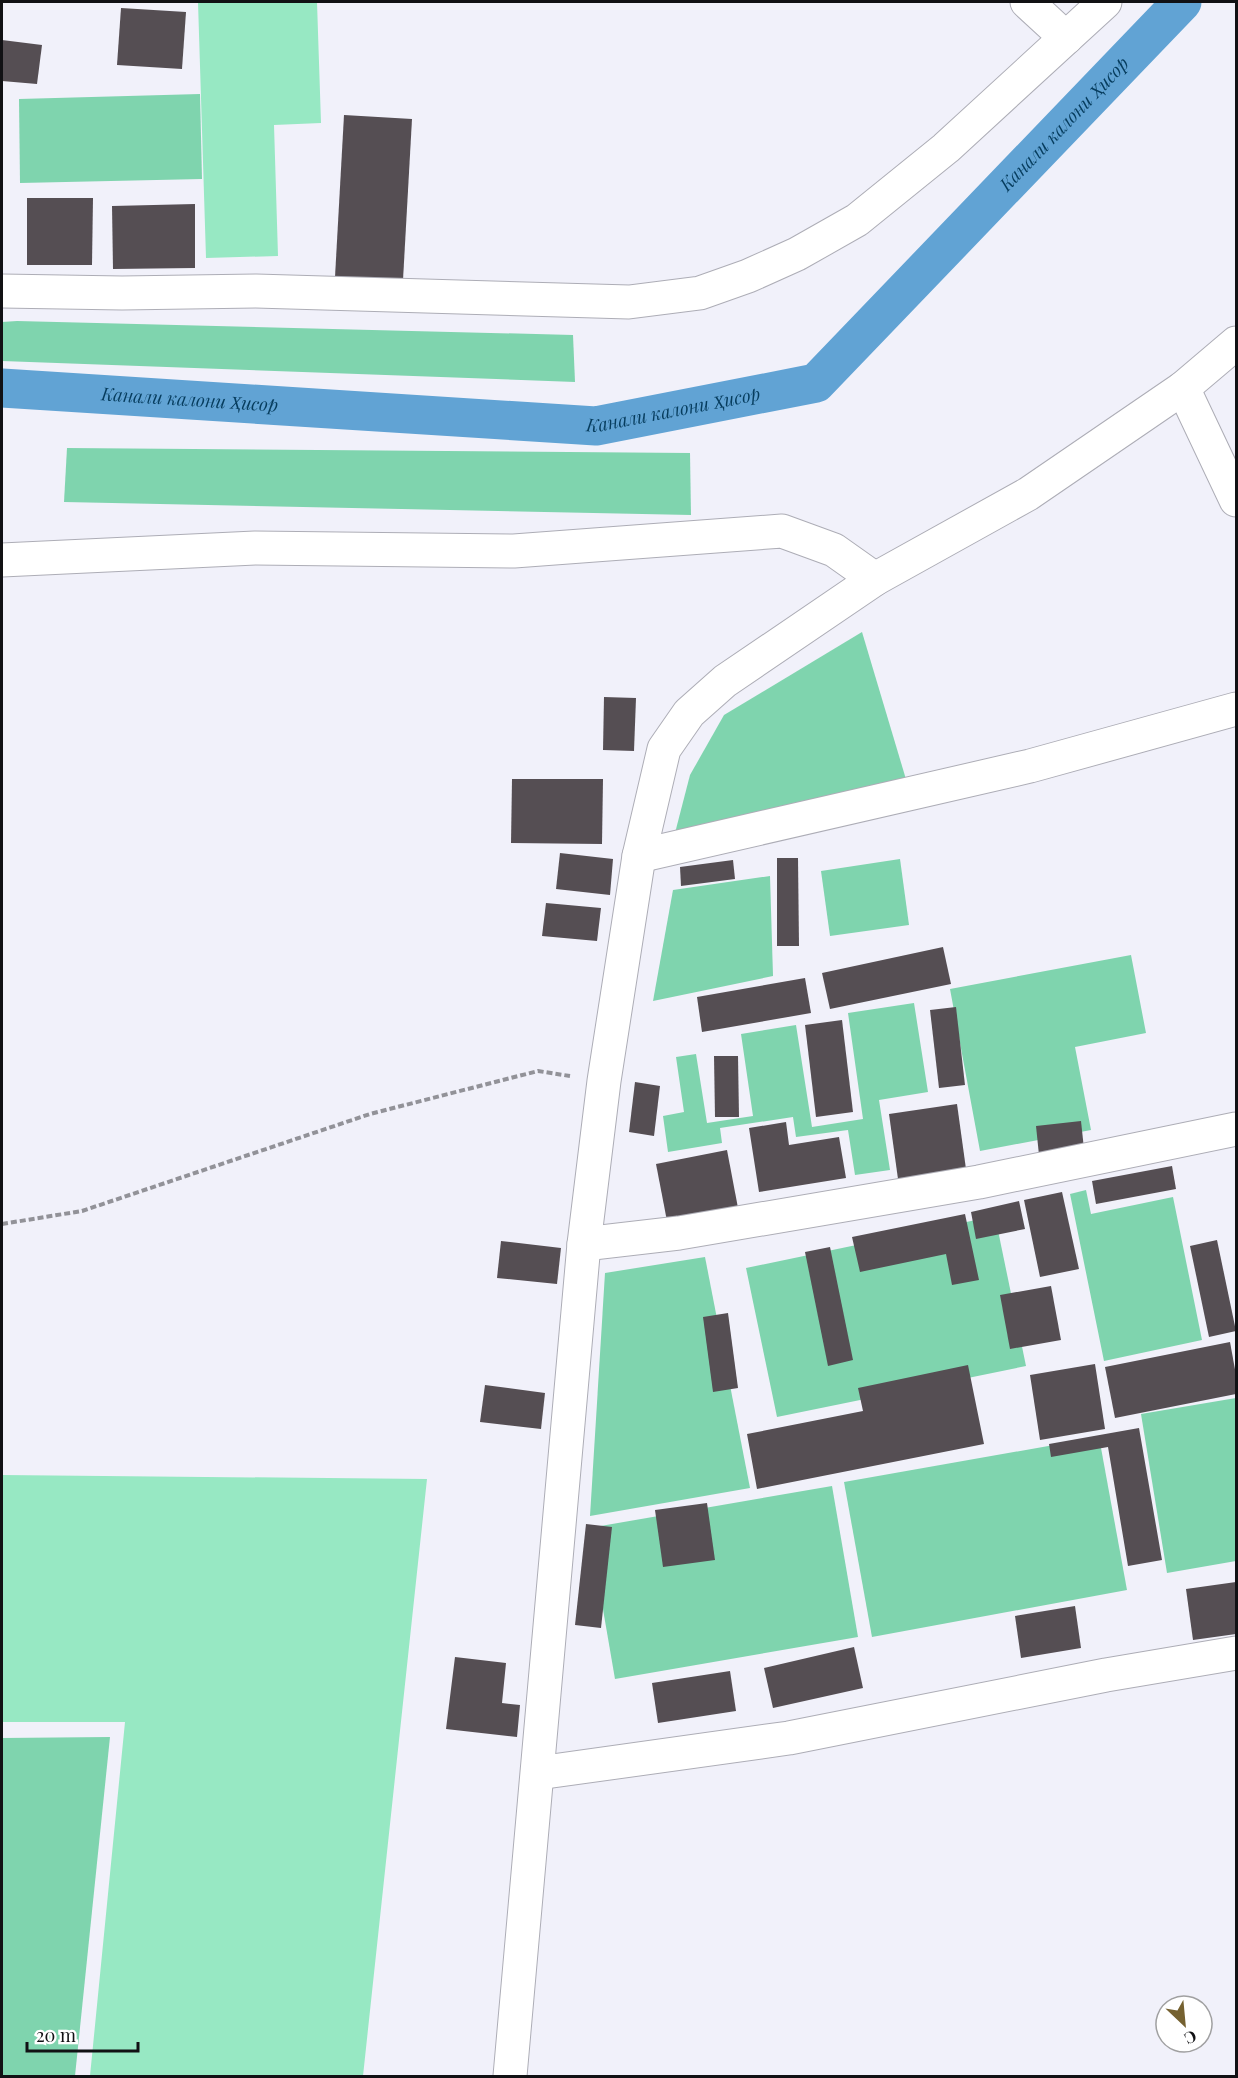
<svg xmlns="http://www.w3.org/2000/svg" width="1238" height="2078" font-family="'Playfair Display',serif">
<rect width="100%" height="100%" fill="#f1f1fa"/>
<g fill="#97e8c3">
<path d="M198,2H317L321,123L274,125L278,256L206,258Z"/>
<path d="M2,1475L427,1479L363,2076H90L125,1722H2Z"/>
</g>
<g fill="#7fd4ae">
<path d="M200,94L202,179L20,183L19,99Z"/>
<path d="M17,321L573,335L575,382L2,361V322Z"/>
<path d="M67,448L690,453L691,515L64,502Z"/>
<path d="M862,632L908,786L675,833L690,775L724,715Z"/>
<path d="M900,859L909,925L830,936L821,871Z"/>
<path d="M770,876L773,976L653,1001L673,890Z"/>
<path d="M1131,955L1146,1033L1075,1047L1091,1130L980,1151L950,989Z"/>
<path d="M914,1003L928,1092L879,1100L890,1170L855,1175L848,1130L796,1137L793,1117L720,1128L722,1143L668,1152L663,1116L684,1112L676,1057L696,1054L707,1123L753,1116L741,1034L796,1025L812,1127L863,1119L848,1013Z"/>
<path d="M1086,1190L1091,1214L1173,1197L1202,1340L1104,1361L1070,1194Z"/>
<path d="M995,1216L1026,1366L777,1417L746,1268Z"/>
<path d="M705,1257L750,1488L590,1516L605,1273Z"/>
<path d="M1236,1398V1561L1167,1573L1141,1414Z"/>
<path d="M1099,1437L1127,1590L872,1637L844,1482Z"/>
<path d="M832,1486L858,1637L615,1679L589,1528Z"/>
<path d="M110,1737L75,2076H2V1738Z"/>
</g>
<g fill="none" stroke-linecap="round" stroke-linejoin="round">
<path stroke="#61a3d4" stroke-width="39" id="s1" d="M2,388L596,426L816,383L1182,2"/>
</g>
<g fill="#554e53">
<path d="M121,8L186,12L182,69L117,65Z"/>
<path d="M2,40L42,45L37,84L2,81Z"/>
<path d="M344,115L412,119L403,280L335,277Z"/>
<path d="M27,198H93L92,265H27Z"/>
<path d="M195,204V268L113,269L112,206Z"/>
<path d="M604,697L636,698L634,751L603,750Z"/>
<path d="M512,779H603L602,844L511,843Z"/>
<path d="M560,853L613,859L610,895L556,889Z"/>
<path d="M777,858H798L799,946H777Z"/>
<path d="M733,860L735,879L681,886L680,867Z"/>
<path d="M546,903L601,908L597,941L542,936Z"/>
<path d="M943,947L951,984L830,1009L822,973Z"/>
<path d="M805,978L811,1013L702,1032L697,997Z"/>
<path d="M956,1007L965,1085L939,1088L930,1010Z"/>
<path d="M842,1020L853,1112L816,1117L805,1025Z"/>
<path d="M714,1056H738L739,1117H715Z"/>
<path d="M635,1082L660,1086L654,1136L629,1132Z"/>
<path d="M957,1104L966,1169L898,1179L889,1114Z"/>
<path d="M1081,1121L1084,1149L1039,1155L1036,1126Z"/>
<path d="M786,1122L789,1145L839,1137L846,1178L759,1192L749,1128Z"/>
<path d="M727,1150L738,1208L667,1221L656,1164Z"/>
<path d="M1172,1166L1176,1189L1096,1204L1092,1181Z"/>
<path d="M1062,1192L1079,1269L1040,1277L1024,1200Z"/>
<path d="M1019,1201L1025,1229L976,1239L971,1212Z"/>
<path d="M965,1214L979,1280L952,1285L946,1254L860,1272L852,1237Z"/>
<path d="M1217,1240L1236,1331L1209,1337L1190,1246Z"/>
<path d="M501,1241L561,1248L557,1284L497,1278Z"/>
<path d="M830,1247L853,1360L828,1366L805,1252Z"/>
<path d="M1051,1286L1061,1340L1010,1349L1000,1295Z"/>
<path d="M728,1313L738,1388L713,1392L703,1317Z"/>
<path d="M1230,1342L1236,1375V1394L1115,1418L1105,1367Z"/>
<path d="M1095,1364L1105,1429L1040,1440L1030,1375Z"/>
<path d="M968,1365L984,1444L757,1489L747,1434L863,1411L858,1388Z"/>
<path d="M485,1385L545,1393L541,1429L480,1422Z"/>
<path d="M1139,1428L1162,1560L1128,1566L1108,1447L1051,1457L1049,1444Z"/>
<path d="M707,1503L715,1560L663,1567L655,1510Z"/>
<path d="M586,1524L612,1527L601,1628L575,1625Z"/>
<path d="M1236,1582V1634L1193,1640L1186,1589Z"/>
<path d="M1075,1606L1081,1648L1021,1658L1015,1616Z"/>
<path d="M854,1647L863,1688L773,1708L764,1668Z"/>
<path d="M455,1657L506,1663L502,1703L520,1705L517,1737L446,1729Z"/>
<path d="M730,1671L736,1711L658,1723L652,1683Z"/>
</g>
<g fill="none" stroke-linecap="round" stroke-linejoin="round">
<g stroke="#adadb6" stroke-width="35">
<g id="minor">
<path d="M1027,2L1066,38"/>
<path d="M2,291L122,293L256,291L629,302L700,293L748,276L797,254L857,220L946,148L1105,2"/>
<path d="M1183,388L1236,500"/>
<path d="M2,560L255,548L514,551L782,531L834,550L875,579"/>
<path d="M639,856L1030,766L1236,709"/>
<path d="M584,1244L679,1233L979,1182L1236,1129"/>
<path d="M538,1773L789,1738L1106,1675L1236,1653"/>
<path d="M510,2076L584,1244L604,1081L639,856L664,749L689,713L725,681L875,579L1028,494L1183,388L1236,343"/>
</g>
</g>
<path stroke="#929298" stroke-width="4" stroke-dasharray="6 3" stroke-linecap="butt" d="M2,1224L82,1211L370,1114L538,1071L570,1076"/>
<use href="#minor" stroke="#fff" stroke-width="33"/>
</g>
<g text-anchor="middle" stroke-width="6" stroke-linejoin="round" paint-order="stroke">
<g font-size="18" font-style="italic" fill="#063c5d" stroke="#fff">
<text dy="6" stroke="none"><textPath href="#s1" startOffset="1178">Канали калони Ҳисор</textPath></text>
<text dy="6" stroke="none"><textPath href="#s1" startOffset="188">Канали калони Ҳисор</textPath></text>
<text dy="6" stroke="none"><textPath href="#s1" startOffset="674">Канали калони Ҳисор</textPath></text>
</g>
</g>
<rect width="1238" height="2078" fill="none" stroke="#111114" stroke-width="6"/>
<g transform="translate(1184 2024) rotate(154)"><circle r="28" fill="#ffffff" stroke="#a0a0a1" stroke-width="1.5"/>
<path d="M0-4.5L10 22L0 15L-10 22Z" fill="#756130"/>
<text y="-9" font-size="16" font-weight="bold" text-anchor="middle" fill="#111114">С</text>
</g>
<path d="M27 2042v9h111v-9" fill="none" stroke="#111114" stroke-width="3"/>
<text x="36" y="2042" font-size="18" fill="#111114" stroke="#ffffff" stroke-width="4.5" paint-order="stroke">20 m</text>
</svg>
